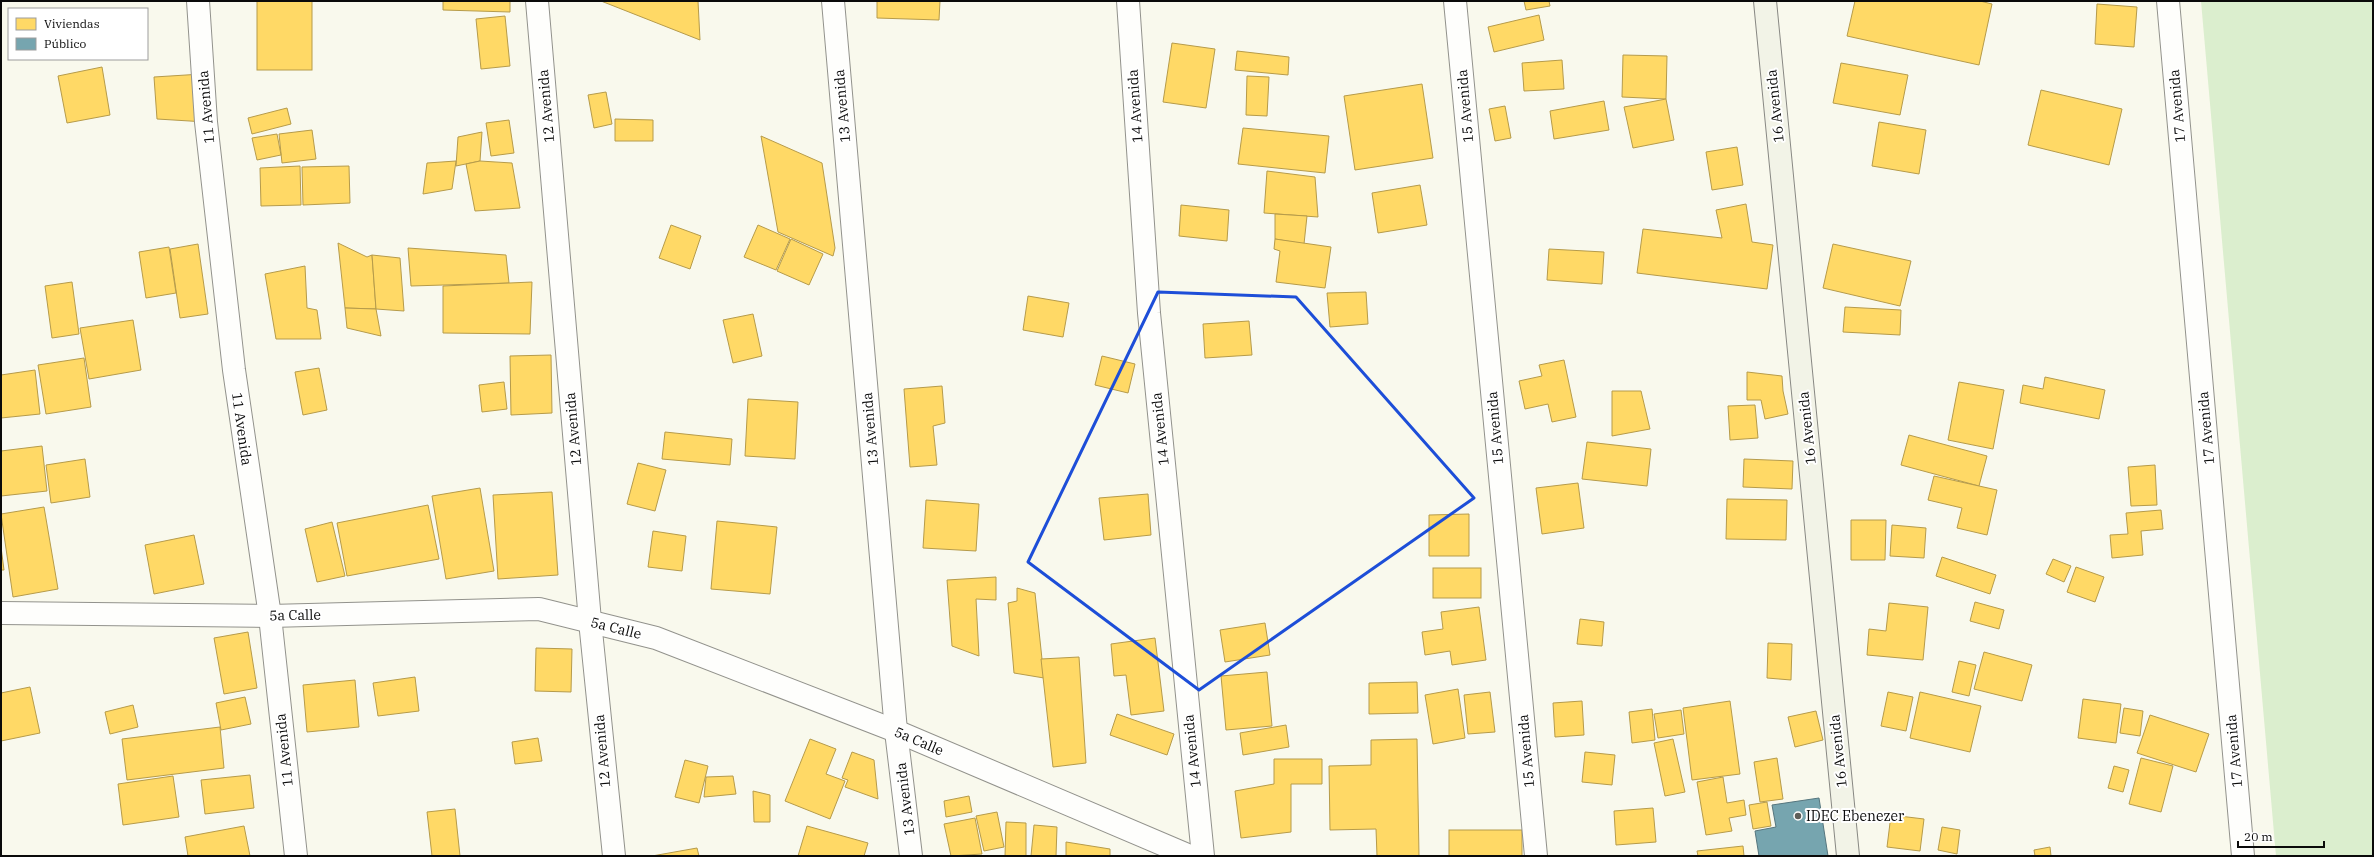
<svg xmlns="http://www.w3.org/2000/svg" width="2374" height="857" font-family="'IBM Plex Serif',serif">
<rect width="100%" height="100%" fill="#f9f9ed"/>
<path fill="#dbeece" d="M2201,1H2373V856H2276Z"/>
<g fill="#ffd966" stroke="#b69b4a">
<rect x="257" y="1" width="55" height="69"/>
<path d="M443,1H510V12L443,10Z"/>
<path d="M601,1H698L700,40Z"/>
<path d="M877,1H940L939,20L877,18Z"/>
<path d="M1524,1H1549L1550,6L1526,10Z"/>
<path d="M1855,1H1980L1992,4L1979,65L1847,36Z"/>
<path d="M2097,4L2137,7L2134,47L2095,44Z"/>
<path d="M1539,15L1544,40L1494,52L1488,27Z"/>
<path d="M505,16L510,66L481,69L476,19Z"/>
<path d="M1172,43L1215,49L1206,108L1163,102Z"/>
<path d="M1237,51L1289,57L1288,75L1235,70Z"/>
<path d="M1623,55L1667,56L1666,99L1622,97Z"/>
<path d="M1562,60L1564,89L1524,91L1522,63Z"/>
<path d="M1841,63L1908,75L1900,115L1833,103Z"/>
<path d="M102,67L110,115L67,123L58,76Z"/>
<path d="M202,74L206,122L157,119L154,77Z"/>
<path d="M1247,76L1269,77L1267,116L1246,115Z"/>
<path d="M1422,84L1433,158L1355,170L1344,96Z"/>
<path d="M2041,90L2122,109L2109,165L2028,145Z"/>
<path d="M606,92L612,124L594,128L588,95Z"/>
<path d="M1666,99L1674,140L1633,148L1624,107Z"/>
<path d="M1604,101L1609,130L1554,139L1550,111Z"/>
<path d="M1505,106L1511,138L1495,141L1489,109Z"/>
<path d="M287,108L291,124L252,134L248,118Z"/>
<path d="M615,119L653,120V141H615Z"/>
<path d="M509,120L514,153L491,156L486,123Z"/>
<path d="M1879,122L1926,130L1919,174L1872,166Z"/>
<path d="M1243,128L1329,136L1325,173L1238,164Z"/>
<path d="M312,130L316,159L282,163L279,134Z"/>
<path d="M482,132L480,161L456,166L458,137Z"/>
<path d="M277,134L281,155L257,160L252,138Z"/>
<path d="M761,136L822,163L835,248L833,256L778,232Z"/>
<path d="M1737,147L1743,185L1712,190L1706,152Z"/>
<path d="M456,161L452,189L423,194L427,163Z"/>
<path d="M480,161L512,163L520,208L475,211L466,164Z"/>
<path d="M300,166L301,205L261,206L260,168Z"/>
<path d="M349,166L350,203L303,205L302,167Z"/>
<path d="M1267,171L1315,177L1318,217L1264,213Z"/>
<path d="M1420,185L1427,225L1378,233L1372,193Z"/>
<path d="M1746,204L1752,242L1773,245L1767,289L1637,273L1643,229L1722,238L1716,210Z"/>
<path d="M1181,205L1229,210L1227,241L1179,236Z"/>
<path d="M1275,214L1307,216L1304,244L1275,239Z"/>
<path d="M671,225L701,236L690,269L659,258Z"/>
<path d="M758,225L790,239L776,270L744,257Z"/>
<path d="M791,239L823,254L809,285L777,271Z"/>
<path d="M1275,239L1331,247L1325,288L1276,282L1280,251L1274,249Z"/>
<path d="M338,243L367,257L372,255L376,309L345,308Z"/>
<path d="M198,244L208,314L180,318L170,249Z"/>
<path d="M1833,244L1911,261L1900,306L1823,288Z"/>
<path d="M169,247L176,293L146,298L139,252Z"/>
<path d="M408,248L506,255L509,283L411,286Z"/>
<path d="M1549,249L1604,252L1602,284L1547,280Z"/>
<path d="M372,255L400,258L404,311L376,309Z"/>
<path d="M305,266L307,308L317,310L321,339H276L265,274Z"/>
<path d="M72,282L79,334L52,338L45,286Z"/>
<path d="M532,282L530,334L443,333V286Z"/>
<path d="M1366,292L1368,324L1330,327L1327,293Z"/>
<path d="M1028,296L1069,303L1063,337L1023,330Z"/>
<path d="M1845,307L1901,310L1900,335L1843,332Z"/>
<path d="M345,308L376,309L381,336L347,328Z"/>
<path d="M753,314L762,356L733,363L723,320Z"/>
<path d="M133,320L141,370L89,379L80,328Z"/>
<path d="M1249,321L1252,355L1205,358L1203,324Z"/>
<path d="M551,355L552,413L511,415L510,356Z"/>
<path d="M1102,356L1135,364L1128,393L1095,385Z"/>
<path d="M84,358L91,407L46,414L38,365Z"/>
<path d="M1564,360L1576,417L1552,422L1548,404L1525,409L1519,381L1542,376L1539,365Z"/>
<path d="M319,368L327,410L303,415L295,372Z"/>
<path d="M35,370L40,414L1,418V375Z"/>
<path d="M1747,372L1782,376L1783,391L1788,414L1765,419L1761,400H1747Z"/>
<path d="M2045,377L2105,390L2099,419L2020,403L2023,385L2043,389Z"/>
<path d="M504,382L507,409L482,412L479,385Z"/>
<path d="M1959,382L2004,390L1993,449L1948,440Z"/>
<path d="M942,386L945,423L933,426L937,465L910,467L904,389Z"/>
<path d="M1612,391H1641L1650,429L1612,436Z"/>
<path d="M748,399L798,402L795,459L745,456Z"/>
<path d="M1755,405L1758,438L1730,440L1728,406Z"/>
<path d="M665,432L732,439L730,465L662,459Z"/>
<path d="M1909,435L1987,456L1979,486L1901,465Z"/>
<path d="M1587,442L1651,449L1647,486L1582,479Z"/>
<path d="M42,446L47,491L1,496V451Z"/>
<path d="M85,459L90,497L51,503L46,465Z"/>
<path d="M1744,459L1793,461L1792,489L1743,487Z"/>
<path d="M638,463L666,470L655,511L627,504Z"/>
<path d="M2155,465L2157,505L2131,506L2128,467Z"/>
<path d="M1934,476L1997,490L1987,535L1957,528L1962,508L1928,500Z"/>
<path d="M1578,483L1584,528L1542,534L1536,488Z"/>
<path d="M480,488L494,571L446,579L432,496Z"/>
<path d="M552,492L558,575L498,579L493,495Z"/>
<path d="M1148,494L1151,535L1104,540L1099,498Z"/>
<path d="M1727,499L1787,500L1786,540L1726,539Z"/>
<path d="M926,500L979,504L976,551L923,548Z"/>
<path d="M428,505L439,559L347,576L337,523Z"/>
<path d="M44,507L58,589L13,597L1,514Z"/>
<path d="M2161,510L2163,529L2141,531L2143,555L2112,558L2110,535L2128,534L2126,513Z"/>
<path d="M1469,514V556H1429V515Z"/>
<path d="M1851,520H1886L1885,560H1851Z"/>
<path d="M717,521L777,527L770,594L711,589Z"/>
<path d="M332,522L345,576L317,582L305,529Z"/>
<path d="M1892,525L1926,528L1924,558L1890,556Z"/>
<path d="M653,531L686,536L682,571L648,567Z"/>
<path d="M194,535L204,584L154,594L145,545Z"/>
<path d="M1,547L4,570H1Z"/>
<path d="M1942,557L1996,575L1990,594L1936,576Z"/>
<path d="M2053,559L2071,566L2064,582L2046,574Z"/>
<path d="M2076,567L2104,577L2095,602L2067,592Z"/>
<rect x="1433" y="568" width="48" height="30"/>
<path d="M996,577V600L976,599L979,656L952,646L947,580Z"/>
<path d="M1017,588L1035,593L1044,678L1014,673L1008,603L1017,601Z"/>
<path d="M1975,602L2004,610L1999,629L1970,621Z"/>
<path d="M1889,603L1928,607L1923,660L1867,655L1869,629L1886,631Z"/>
<path d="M1479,607L1486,660L1452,665L1450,651L1425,655L1422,632L1443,629L1441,612Z"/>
<path d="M1580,619L1604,622L1602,646L1577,644Z"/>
<path d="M1265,623L1270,655L1225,662L1220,630Z"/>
<path d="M248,632L257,688L224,694L214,638Z"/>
<path d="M1155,638L1164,711L1131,715L1126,675L1114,676L1111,644Z"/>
<path d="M1768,643L1792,644L1791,680L1767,678Z"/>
<path d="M536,648L572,649L571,692L535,691Z"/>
<path d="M1984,652L2032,665L2022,701L1974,689Z"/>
<path d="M1079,657L1086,763L1053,767L1041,659Z"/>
<path d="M1959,661L1976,665L1969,696L1952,692Z"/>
<path d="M1267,672L1272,726L1226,730L1221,676Z"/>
<path d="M415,677L419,711L378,716L373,683Z"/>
<path d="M355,680L359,727L307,732L303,685Z"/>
<path d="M1417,682L1418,713L1369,714V683Z"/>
<path d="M30,687L40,733L1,741V693Z"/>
<path d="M1458,689L1465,738L1433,744L1425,695Z"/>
<path d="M1490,692L1495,732L1468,734L1464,695Z"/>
<path d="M1888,692L1913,697L1906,731L1881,726Z"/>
<path d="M1920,692L1981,706L1970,752L1910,738Z"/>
<path d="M245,697L251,724L221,730L216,703Z"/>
<path d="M2083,699L2121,704L2116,743L2078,738Z"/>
<path d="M1582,701L1584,735L1555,737L1553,703Z"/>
<path d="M1730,701L1740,774L1692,780L1683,708Z"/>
<path d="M133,705L138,727L110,734L105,712Z"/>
<path d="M2124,708L2143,711L2140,736L2120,733Z"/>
<path d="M1652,709L1655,740L1632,743L1629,712Z"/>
<path d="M1681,710L1684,734L1658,738L1654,714Z"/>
<path d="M1816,711L1823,740L1795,747L1788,717Z"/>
<path d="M1117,714L1174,734L1167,755L1110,735Z"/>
<path d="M2150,715L2209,734L2196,772L2137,753Z"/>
<path d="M1286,725L1289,747L1243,755L1240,733Z"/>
<path d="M220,727L224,768L127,780L122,739Z"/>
<path d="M538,738L542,761L515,764L512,742Z"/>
<path d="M810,739L836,749L826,774L845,781L830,819L785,801Z"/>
<path d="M1417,739L1419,856H1377L1376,829L1330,830L1329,766L1371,765V740Z"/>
<path d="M1673,739L1685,792L1665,796L1654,743Z"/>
<path d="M852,752L874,760L878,799L845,787L848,780L842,778Z"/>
<path d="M1585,752L1615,755L1612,785L1582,782Z"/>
<path d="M1777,758L1783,799L1760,802L1754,762Z"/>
<path d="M2141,758L2173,766L2161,812L2129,804Z"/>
<path d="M1274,759H1322V784H1291V832L1241,838L1235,791L1274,784Z"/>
<path d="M685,760L708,766L699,803L675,797Z"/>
<path d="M2114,766L2129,770L2123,792L2108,788Z"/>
<path d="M250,775L254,808L205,814L201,780Z"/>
<path d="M173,776L179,817L123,825L118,784Z"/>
<path d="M733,776L736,794L704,797L706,777Z"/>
<path d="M1723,777L1727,803L1744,800L1746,815L1729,818L1732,831L1706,835L1697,782Z"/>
<path d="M753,791L770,795V822H754Z"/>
<path d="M969,796L972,812L946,817L944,801Z"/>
<path d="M1767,802L1771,826L1753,829L1749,805Z"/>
<path d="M1653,808L1656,842L1616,845L1614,811Z"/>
<path d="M455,809L460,856H432L427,812Z"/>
<path d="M997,812L1004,847L984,851L976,816Z"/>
<path d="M1891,815L1924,819L1920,851L1887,847Z"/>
<path d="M975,818L982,854L951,856L944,824Z"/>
<path d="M1006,822L1026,823V856H1005Z"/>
<path d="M1034,825L1057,827L1056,856H1031Z"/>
<path d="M244,826L250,856H188L185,837Z"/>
<path d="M807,826L868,843L864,856H798Z"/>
<path d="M1942,827L1960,830L1957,854L1938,850Z"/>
<rect x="1449" y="830" width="73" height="26"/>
<path d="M1066,842L1110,849V856H1066Z"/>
<path d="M1743,846L1744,856H1698L1697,851Z"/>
<path d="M2050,847L2051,856H2035L2034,850Z"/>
<path d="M697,848L699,856H652Z"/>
</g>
<path fill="#76a5af" stroke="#56767e" d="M1819,798L1828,856H1759L1755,831L1776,827L1772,805Z"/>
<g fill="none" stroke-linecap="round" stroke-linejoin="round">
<g stroke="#92928c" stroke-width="24">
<g id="street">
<path d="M198,1L206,122L234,370L270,616L296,856"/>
<path d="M537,1L590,621L614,856"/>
<path d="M833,1L896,731L911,856"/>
<path d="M1128,1L1149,313L1203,856"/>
<path d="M1455,1L1536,856"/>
<path d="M2168,1L2243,856"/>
<path d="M1,613L270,616L539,609L656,638L896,731L1190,856"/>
</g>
</g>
<g stroke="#888883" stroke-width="24">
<path id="secondary" d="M1765,1L1848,856"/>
</g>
<use href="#street" stroke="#fefefc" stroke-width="22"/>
<use href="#secondary" stroke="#f2f3e7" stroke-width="22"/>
</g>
<path fill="none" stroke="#1d4ed8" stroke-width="3" stroke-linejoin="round" d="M1158,292L1296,297L1474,498L1199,690L1028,562Z"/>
<circle fill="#5e5e59" stroke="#fff" stroke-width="1.5" cx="1798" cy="816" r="4"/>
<g text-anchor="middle" stroke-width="4" stroke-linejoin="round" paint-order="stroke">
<g font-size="14" fill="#0a0a0a" stroke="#fff">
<text transform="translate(546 106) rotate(-95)" y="5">12 Avenida</text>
<text transform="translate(842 106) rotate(-95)" y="5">13 Avenida</text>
<text transform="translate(1135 106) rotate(-94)" y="5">14 Avenida</text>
<text transform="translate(1465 106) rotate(-95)" y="5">15 Avenida</text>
<text transform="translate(1775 106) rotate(-96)" y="5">16 Avenida</text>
<text transform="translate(2177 106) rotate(-95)" y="5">17 Avenida</text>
<text transform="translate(206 107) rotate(-95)" y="5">11 Avenida</text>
<text transform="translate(1495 428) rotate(-95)" y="5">15 Avenida</text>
<text transform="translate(1807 428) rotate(-96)" y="5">16 Avenida</text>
<text transform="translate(2206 428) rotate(-95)" y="5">17 Avenida</text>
<text transform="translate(242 429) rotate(82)" y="5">11 Avenida</text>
<text transform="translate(573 429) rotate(-95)" y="5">12 Avenida</text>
<text transform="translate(870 429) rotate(-95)" y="5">13 Avenida</text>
<text transform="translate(1160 429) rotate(-96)" y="5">14 Avenida</text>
<text transform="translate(295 615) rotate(-1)" y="5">5a Calle</text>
<text transform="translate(616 628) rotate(14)" y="5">5a Calle</text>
<text transform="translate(919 741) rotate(23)" y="5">5a Calle</text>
<text transform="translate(284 750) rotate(-96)" y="5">11 Avenida</text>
<text transform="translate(602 751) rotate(-95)" y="5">12 Avenida</text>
<text transform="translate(1192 751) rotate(-96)" y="5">14 Avenida</text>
<text transform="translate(1526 751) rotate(-95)" y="5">15 Avenida</text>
<text transform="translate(1838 751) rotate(-96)" y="5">16 Avenida</text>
<text transform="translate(2234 751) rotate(-95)" y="5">17 Avenida</text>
<text transform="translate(905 799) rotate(-97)" y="5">13 Avenida</text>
</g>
<g font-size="14" fill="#0a0a0a" stroke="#fff" text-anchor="start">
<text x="1806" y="821">IDEC Ebenezer</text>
</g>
</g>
<rect width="2374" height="857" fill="none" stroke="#0a0a0a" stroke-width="4"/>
<rect x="8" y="8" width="140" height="52" fill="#ffffff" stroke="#9d9d9d"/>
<rect x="16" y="18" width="20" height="12" fill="#ffd966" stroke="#9d9d9d"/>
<text x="44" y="28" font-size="12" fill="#0a0a0a">Viviendas</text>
<rect x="16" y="38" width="20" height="12" fill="#76a5af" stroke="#9d9d9d"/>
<text x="44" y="48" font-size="12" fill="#0a0a0a">Público</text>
<path d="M2238 841v6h86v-6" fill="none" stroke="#0a0a0a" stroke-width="2"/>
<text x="2244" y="841" font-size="12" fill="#0a0a0a" stroke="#ffffff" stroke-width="3" paint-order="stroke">20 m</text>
</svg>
